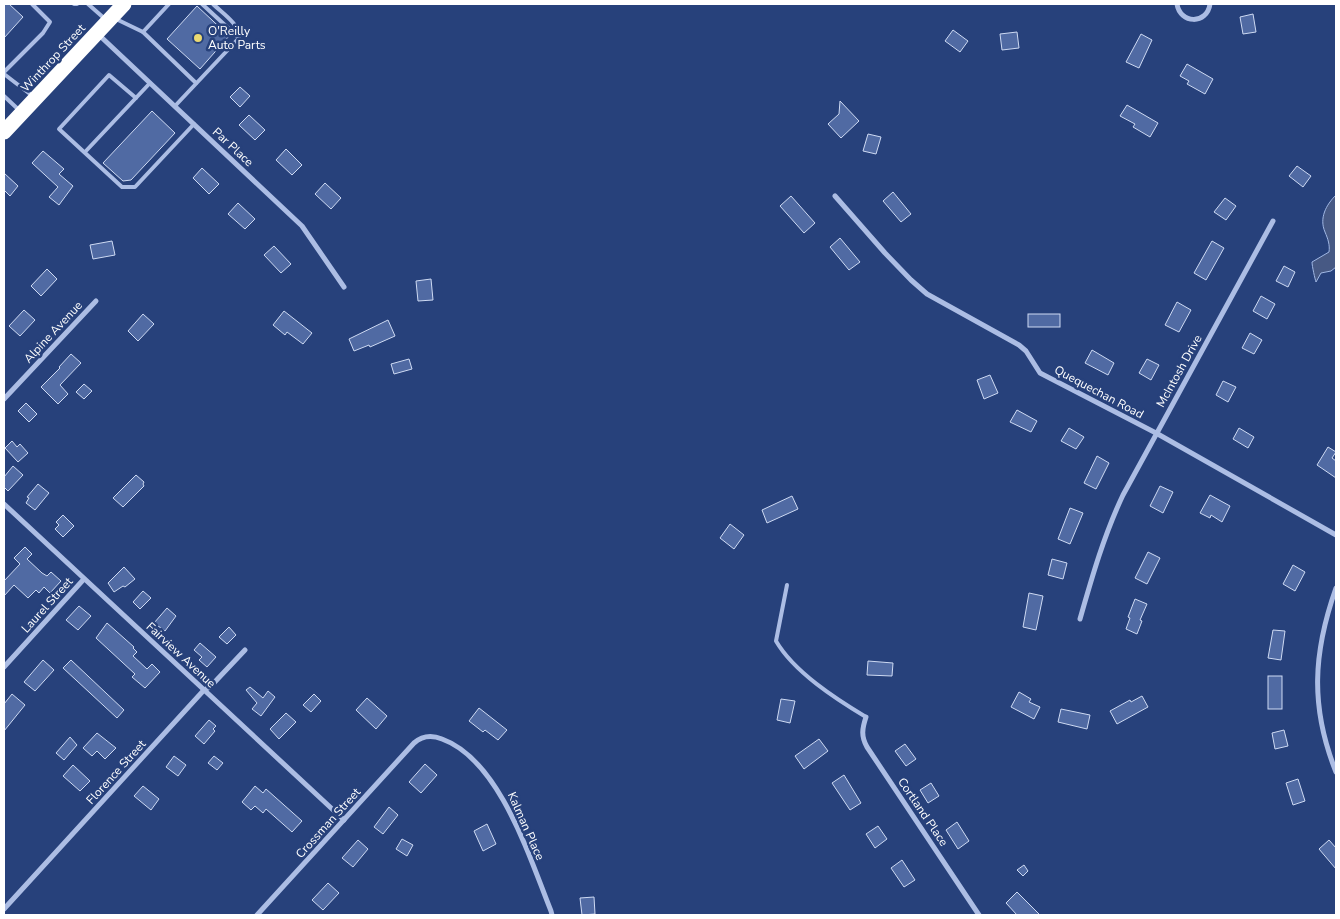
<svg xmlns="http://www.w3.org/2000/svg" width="1340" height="919" font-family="'Nunito Sans',sans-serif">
<rect width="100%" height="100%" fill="#27417b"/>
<path fill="#475984" stroke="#a0b7e4" d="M1336,195V267L1331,271L1321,273L1316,282C1315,279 1312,266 1312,262L1329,252C1330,245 1328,239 1325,232C1319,218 1326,205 1336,195Z"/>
<g fill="#506aa3" stroke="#cedaf3">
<path d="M4,4H9L23,17L4,38Z"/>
<path d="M197,6L229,36L200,69L167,39Z"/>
<path d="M1253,14L1256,32L1243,34L1240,17Z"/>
<path d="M953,30L968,41L960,52L945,41Z"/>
<path d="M1017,32L1019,48L1002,50L1000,34Z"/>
<path d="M1141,34L1152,40L1139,68L1126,62Z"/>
<path d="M1187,64L1213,79L1205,94L1187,84L1189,81L1180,76Z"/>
<path d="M240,87L250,96L240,107L230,97Z"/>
<path d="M840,101L859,121L841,138L828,124L839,114Z"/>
<path d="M1127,105L1158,123L1150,137L1133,127L1135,124L1120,116Z"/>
<path d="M152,111L175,133L131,180L123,181L103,163Z"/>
<path d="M249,115L265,130L255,140L239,125Z"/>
<path d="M868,134L881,137L876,154L863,151Z"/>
<path d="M286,149L302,165L292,175L276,160Z"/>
<path d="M43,151L64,169L59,174L73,186L59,205L49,197L58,187L32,163Z"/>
<path d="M1297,166L1311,176L1303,187L1289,176Z"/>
<path d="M202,168L219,184L209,194L193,178Z"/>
<path d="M4,173L18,186L10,196L4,190Z"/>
<path d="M325,183L341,198L331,209L315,194Z"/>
<path d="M893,192L911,214L901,222L883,201Z"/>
<path d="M791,196L815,223L804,233L780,206Z"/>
<path d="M1225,198L1236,206L1226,220L1214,212Z"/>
<path d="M238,203L255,219L245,229L228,214Z"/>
<path d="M840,238L860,262L849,270L830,247Z"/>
<path d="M112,241L115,255L93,259L90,245Z"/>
<path d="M1212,241L1224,248L1206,280L1194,273Z"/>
<path d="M274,246L291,264L281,273L264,255Z"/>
<path d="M1284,266L1295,272L1288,287L1276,281Z"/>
<path d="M47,269L57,279L41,296L31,286Z"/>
<path d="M431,279L433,300L418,301L416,281Z"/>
<path d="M1261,296L1275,304L1267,319L1253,311Z"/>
<path d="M1177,302L1191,310L1179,332L1165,325Z"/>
<path d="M24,310L35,320L20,336L9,326Z"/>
<path d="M284,311L312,333L303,344L287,332L285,335L273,325Z"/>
<path d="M143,314L154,324L138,341L128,331Z"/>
<rect x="1028" y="314" width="32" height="13"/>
<path d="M388,320L395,336L370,347L369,345L354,351L349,339Z"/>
<path d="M1250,333L1262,340L1254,354L1242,348Z"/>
<path d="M1092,350L1114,363L1108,375L1085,363Z"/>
<path d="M71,354L81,363L60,385L68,394L58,404L41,387L60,368L59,367Z"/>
<path d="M409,359L412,369L394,374L391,364Z"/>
<path d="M1147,359L1159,365L1151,380L1139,373Z"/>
<path d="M990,375L998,393L984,399L977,380Z"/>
<path d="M1223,381L1236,387L1228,402L1216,395Z"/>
<path d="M84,384L92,391L84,399L76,392Z"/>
<path d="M26,403L37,414L29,422L18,411Z"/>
<path d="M1017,410L1037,421L1031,432L1010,422Z"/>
<path d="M1069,428L1084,437L1076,449L1061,441Z"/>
<path d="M1239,428L1254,437L1248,448L1233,439Z"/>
<path d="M12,441L17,447L20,444L28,453L18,462L5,448Z"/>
<path d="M1328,447L1336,452L1332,458L1336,461V478L1317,465Z"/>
<path d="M1097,456L1109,463L1096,489L1084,483Z"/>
<path d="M13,466L23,475L8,491L4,487V477Z"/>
<path d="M136,475L144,482L143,484L144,486L123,507L113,498Z"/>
<path d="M38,484L49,493L35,510L26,503L29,498L27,497Z"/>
<path d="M1160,486L1173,492L1163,513L1150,506Z"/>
<path d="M1210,495L1230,506L1222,522L1211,515L1210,518L1200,513Z"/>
<path d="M792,496L798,509L767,523L762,510Z"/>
<path d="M1070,508L1083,513L1070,544L1058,539Z"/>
<path d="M63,515L74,526L63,537L55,529L59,525L56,522Z"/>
<path d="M730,524L744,535L734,549L720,538Z"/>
<path d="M25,547L32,554L27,559L42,573L47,576L51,572L61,581L50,593L44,587L39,593L36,590L28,598L14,585L4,596V581L20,564L14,558Z"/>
<path d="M1148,552L1160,558L1147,584L1135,578Z"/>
<path d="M1052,559L1067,563L1063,579L1048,575Z"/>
<path d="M1293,565L1305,572L1295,591L1283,584Z"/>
<path d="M124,567L135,579L125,587L123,586L114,592L108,583Z"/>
<path d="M143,591L151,598L140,609L133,602Z"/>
<path d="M1029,593L1043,596L1036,630L1023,627Z"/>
<path d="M1135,599L1147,604L1140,620L1142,621L1137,634L1126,629L1130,618L1128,617Z"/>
<path d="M79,606L91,616L78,630L66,620Z"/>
<path d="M167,608L176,616L165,631L154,623Z"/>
<path d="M107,623L134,647L133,648L137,652L133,656L147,669L152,664L160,672L145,688L132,677L135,674L96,638Z"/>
<path d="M229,627L236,635L227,644L219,637Z"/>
<path d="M1273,630L1285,631L1281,660L1268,658Z"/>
<path d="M200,643L216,657L207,667L199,660L202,657L194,650Z"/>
<path d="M43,660L54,670L35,691L24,682Z"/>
<path d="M71,660L124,710L117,718L63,668Z"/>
<path d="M868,661L893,663L892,676L867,675Z"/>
<rect x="1268" y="676" width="14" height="33"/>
<path d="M250,687L263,698L268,691L275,697L261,716L252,709L257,703L246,690Z"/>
<path d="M1019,692L1031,699L1029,702L1040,707L1034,719L1011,707Z"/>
<path d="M12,694L25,705L4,731V704Z"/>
<path d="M314,694L321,701L311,712L303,705Z"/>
<path d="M1142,696L1148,707L1117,724L1110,711L1130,700L1131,702Z"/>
<path d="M367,698L387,716L376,729L356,710Z"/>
<path d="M781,699L795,701L790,723L777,720Z"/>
<path d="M479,708L507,730L498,740L485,730L483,732L469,721Z"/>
<path d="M1061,709L1090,715L1087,729L1058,722Z"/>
<path d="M286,713L296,722L279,739L270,729Z"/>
<path d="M209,720L216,726L213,729L215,731L204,744L195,736Z"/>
<path d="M1284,730L1288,746L1275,749L1272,733Z"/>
<path d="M97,733L116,748L105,759L97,751L92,756L83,748Z"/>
<path d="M70,737L77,745L64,760L56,753Z"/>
<path d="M819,739L828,751L804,769L795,756Z"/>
<path d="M905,744L916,759L906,766L895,751Z"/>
<path d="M174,756L186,765L178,776L166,767Z"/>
<path d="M214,756L223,763L217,770L208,763Z"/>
<path d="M425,764L437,775L421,793L409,782Z"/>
<path d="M73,765L90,781L80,791L63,776Z"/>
<path d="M844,775L861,803L850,810L832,783Z"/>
<path d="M1298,779L1305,801L1293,805L1286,783Z"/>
<path d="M931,783L939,796L928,803L920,790Z"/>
<path d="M143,786L159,799L151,810L134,796Z"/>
<path d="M255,786L263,793L266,789L302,821L292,832L266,809L263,813L255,806L251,810L242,802Z"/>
<path d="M389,807L398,815L383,834L374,827Z"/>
<path d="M957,822L969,841L958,849L946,830Z"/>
<path d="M487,824L496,844L483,851L474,831Z"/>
<path d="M878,826L887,839L875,848L866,834Z"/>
<path d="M402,839L413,845L407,856L396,849Z"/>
<path d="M358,840L368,849L353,867L342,858Z"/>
<path d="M1329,840L1336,848V869L1319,849Z"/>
<path d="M902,860L915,880L904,887L891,868Z"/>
<path d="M1024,865L1028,871L1023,876L1017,870Z"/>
<path d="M328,883L339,893L323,910L312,900Z"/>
<path d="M1017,892L1040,915H1017L1006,903Z"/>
<path d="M594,897L595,914L582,915L580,898Z"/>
</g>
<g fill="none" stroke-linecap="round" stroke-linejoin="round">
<g stroke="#acbde4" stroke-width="4">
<path d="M74,4H77"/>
<path d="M88,4L105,19"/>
<path d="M202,4L239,38"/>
<path d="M116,19L143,32L196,83"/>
<path d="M143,32L169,4"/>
<path d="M4,72L43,33L50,22L32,4"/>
<path d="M4,74L34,97"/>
<path d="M4,96L20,111"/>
<path d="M136,98L109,75L59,129L122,187H135L194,124"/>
<path d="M175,106L239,38C240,24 222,13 213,4"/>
<path d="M85,152L150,83"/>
<path d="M787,585L776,641C794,672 836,699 866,717"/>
</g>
<g stroke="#acbde4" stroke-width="5">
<path d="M1177,4C1180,24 1207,25 1210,4"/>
<path d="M99,35L302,226L344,287"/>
<path d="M835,196L885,253L911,280L927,294L1019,345L1026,351L1040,373L1156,433L1336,535"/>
<path d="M4,399L96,301"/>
<path d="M4,504L344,820"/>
<path d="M1336,588C1313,653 1310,707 1336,772"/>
<path d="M1080,619C1092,577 1104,535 1123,495L1273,221"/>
<path d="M4,667L84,579"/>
<path d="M866,717C862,729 861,736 867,747L979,915"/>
<path d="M4,909L204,690L210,687L245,650"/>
<path d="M257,915L414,743C422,736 432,735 442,739C500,760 530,859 551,911L552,915"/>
</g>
<path stroke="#fff" stroke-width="15" d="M4,132L124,4"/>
</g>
<circle fill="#ebd972" stroke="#27417b" stroke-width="2" cx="198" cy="38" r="5"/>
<g text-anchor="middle" stroke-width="5" stroke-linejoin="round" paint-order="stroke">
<g font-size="12" fill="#fff" stroke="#27417b" text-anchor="start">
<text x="208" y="35">O'Reilly<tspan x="208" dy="14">Auto Parts</tspan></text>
</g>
<g font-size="12" fill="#fff" stroke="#27417b">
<text transform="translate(53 58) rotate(-47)" y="4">Winthrop Street</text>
<text transform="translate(233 147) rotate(43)" y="4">Par Place</text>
<text transform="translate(53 332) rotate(-47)" y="4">Alpine Avenue</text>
<text transform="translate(1179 371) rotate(-61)" y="4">McIntosh Drive</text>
<text transform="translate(1099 392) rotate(28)" y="4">Quequechan Road</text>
<text transform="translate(47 605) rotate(-48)" y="4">Laurel Street</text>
<text transform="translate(181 655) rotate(43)" y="4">Fairview Avenue</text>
<text transform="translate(116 772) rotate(-48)" y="4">Florence Street</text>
<text transform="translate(923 812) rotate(56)" y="4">Cortland Place</text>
<text transform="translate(328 823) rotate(-48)" y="4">Crossman Street</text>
<text transform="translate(526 826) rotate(66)" y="4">Kalman Place</text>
</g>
</g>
<rect width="1340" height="919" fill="none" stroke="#ffffff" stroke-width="10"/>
</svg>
